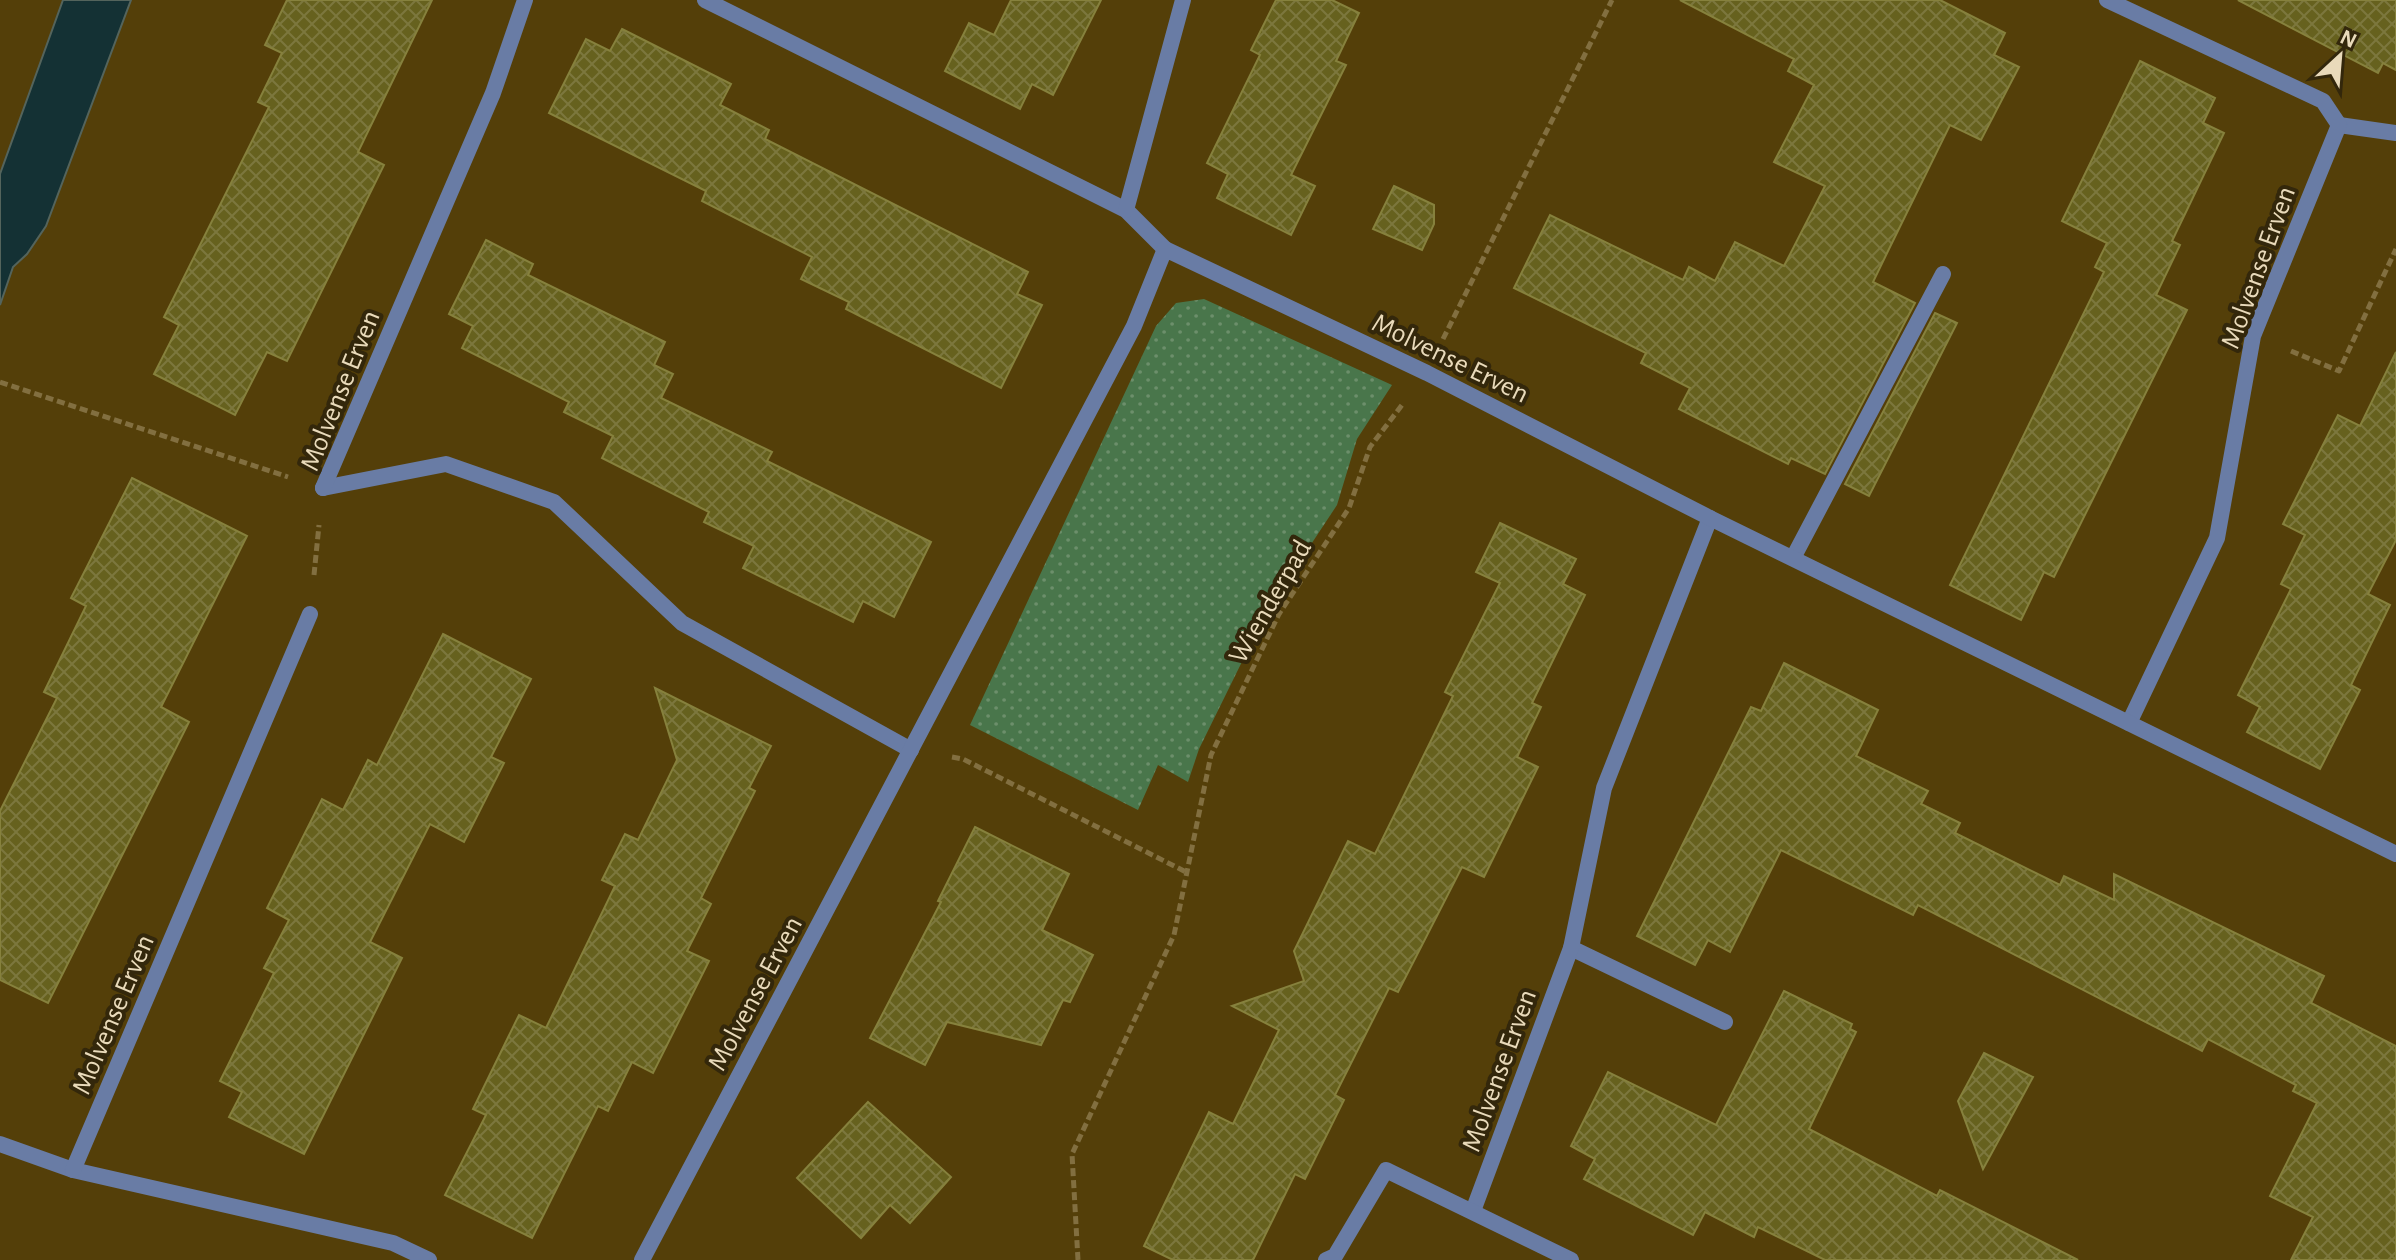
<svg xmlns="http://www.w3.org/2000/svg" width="2396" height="1260" font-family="'Alegreya Sans',sans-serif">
<defs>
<pattern id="grass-dots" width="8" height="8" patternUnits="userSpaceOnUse" patternTransform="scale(2)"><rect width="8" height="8" fill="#49764b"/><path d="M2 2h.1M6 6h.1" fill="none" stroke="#6c8f6b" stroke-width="1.8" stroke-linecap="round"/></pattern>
<pattern id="building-cross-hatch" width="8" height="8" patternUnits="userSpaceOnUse" patternTransform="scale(2)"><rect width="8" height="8" fill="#66611e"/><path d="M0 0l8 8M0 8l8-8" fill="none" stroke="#7c773d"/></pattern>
</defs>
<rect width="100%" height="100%" fill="#543f09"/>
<path fill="url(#grass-dots)" d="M1204,299L1392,385L1357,439L1337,505L1267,611L1199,749L1188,782L1158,765L1138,810L970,725L1156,326L1176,303Z"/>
<path fill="#143134" stroke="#54645c" stroke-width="2" d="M63,0H131L46,226L27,254L13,267L0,305V174Z"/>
<g fill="url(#building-cross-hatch)" stroke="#86813d" stroke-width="2">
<path d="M287,0H432L358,152L384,165L287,361L267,352L235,415L154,374L179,325L164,317L269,107L258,102L282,53L265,45Z"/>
<path d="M1011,0H1101L1053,95L1032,84L1020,109L945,71L969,23L994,35Z"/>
<path d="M1276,0H1332L1359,13L1336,61L1346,65L1291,175L1315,186L1291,235L1217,198L1228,174L1207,163L1260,55L1251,50Z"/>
<path d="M1680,0H1940L2005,33L1994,55L2019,67L1981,140L1950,125L1889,249L1873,282L1915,303L1825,474L1791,458L1788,464L1679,409L1690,388L1641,363L1646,353L1514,288L1550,215L1683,280L1689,267L1715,281L1735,242L1784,266L1825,186L1774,162L1814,85L1788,71L1794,59Z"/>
<path d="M2238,0H2396V70L2383,63L2378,73Z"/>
<path d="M622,29L731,84L720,105L769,130L765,139L1028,272L1017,294L1042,305L1001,388L846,309L849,302L801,279L812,257L702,201L706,191L549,113L586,39L610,51Z"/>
<path d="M2140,61L2215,98L2203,123L2224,133L2172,241L2180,245L2156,295L2187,310L2054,577L2044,572L2021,620L1950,585L2104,272L2095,267L2107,243L2062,221Z"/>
<path d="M1394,186L1434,205V224L1422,250L1373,229Z"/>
<path d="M486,240L533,264L528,275L665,342L654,365L673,374L661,398L772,452L767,461L931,542L894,617L863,601L853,622L743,568L754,546L704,522L709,512L602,458L613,436L564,412L569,402L462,348L473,326L449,314Z"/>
<path d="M1935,313L1957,323L1869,496L1845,484Z"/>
<path d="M2396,352V540L2368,594L2390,605L2351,685L2360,690L2320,769L2247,732L2260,707L2238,695L2291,589L2281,584L2305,535L2283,524L2338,415L2360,426Z"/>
<path d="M132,478L247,536L161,707L189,722L48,1003L0,980V811L57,698L44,692L86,606L71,598Z"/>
<path d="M1500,523L1576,559L1563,584L1585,595L1532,703L1541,707L1517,757L1538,767L1484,877L1462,867L1398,992L1389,988L1335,1095L1344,1100L1305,1179L1295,1174L1253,1260H1173L1144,1246L1209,1112L1233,1124L1279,1030L1232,1006L1304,981L1294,951L1348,841L1375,854L1453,696L1445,692L1500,583L1476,572Z"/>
<path d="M443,634L531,679L491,757L504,763L464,842L430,824L370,942L402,958L304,1154L229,1117L242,1092L220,1081L274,973L264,968L289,920L267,908L322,799L343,810L368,760L377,765Z"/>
<path d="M1784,663L1878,710L1856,756L1928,791L1921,804L1960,823L1955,833L2060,885L2064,876L2114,900V874L2324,976L2311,1003L2396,1046V1260H2291L2313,1217L2270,1196L2317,1103L2293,1091L2296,1085L2208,1039L2202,1051L1918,905L1913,915L1781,850L1730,952L1708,940L1695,965L1637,936L1751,707L1761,711Z"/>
<path d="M655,688L771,746L749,788L755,791L701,898L711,904L687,951L709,961L653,1073L632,1062L608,1111L598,1106L532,1238L445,1195L486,1115L473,1109L519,1015L546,1028L615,886L602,880L625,834L638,840L677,760Z"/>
<path d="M975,827L1069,874L1042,930L1093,955L1070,1002L1063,1000L1041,1045L947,1022L925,1065L870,1038L941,902L938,901Z"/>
<path d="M1784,991L1852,1024L1850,1029L1856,1032L1809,1129L1937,1196L1940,1190L2078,1260H1825L1758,1227L1754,1237L1705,1212L1693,1235L1584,1179L1595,1159L1571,1146L1608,1072L1716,1125Z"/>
<path d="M1984,1053L2033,1077L1983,1169L1958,1101Z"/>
<path d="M868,1102L951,1177L910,1223L890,1205L861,1238L797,1178Z"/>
</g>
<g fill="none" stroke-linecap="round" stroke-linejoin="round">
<g stroke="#826f40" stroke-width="5" stroke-dasharray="8 4" stroke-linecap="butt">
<path d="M1443,339L1612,0"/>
<path d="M2291,351L2339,371L2396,249"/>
<path d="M0,382L288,477"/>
<path d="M314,575L319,525"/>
<path d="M952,757L963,759L1188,873"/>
<path d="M1078,1260L1072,1154L1174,935L1211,755L1279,614L1349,508L1370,447L1402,405"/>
</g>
<g stroke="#697ca5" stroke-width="16">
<path d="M2339,125L2396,133"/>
<path d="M1793,558L1943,274"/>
<path d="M1571,948L1725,1022"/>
</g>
<g stroke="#697ca5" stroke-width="16">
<path d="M705,0L1126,210L1165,249"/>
<path d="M2107,0L2323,101L2339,125L2253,336L2217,538L2129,723"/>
<path d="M1126,210L1183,0"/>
<path d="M323,488L446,464L554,502L682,623L911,750"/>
<path d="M323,488L493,93L525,0"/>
<path d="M0,1144L73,1170L393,1243L429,1260"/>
<path d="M73,1170L310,614"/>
<path d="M1473,1211L1571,948L1604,788L1710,518"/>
<path d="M642,1260L1134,326L1165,249L1427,373L1710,518L2396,854"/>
<path d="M1326,1260L1335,1256L1386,1170L1571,1260"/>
</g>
</g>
<g text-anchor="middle" stroke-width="8" stroke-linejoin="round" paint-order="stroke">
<g font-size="28" fill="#e9daba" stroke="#33270b">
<text transform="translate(2257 267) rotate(-70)" y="10">Molvense Erven</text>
<text transform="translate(1451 357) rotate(26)" y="10">Molvense Erven</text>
<text transform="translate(339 390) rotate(-68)" y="10">Molvense Erven</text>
<text transform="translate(1269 601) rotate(-60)" y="10">Wienderpad</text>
<text transform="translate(754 993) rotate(-62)" y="10">Molvense Erven</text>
<text transform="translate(112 1014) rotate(-67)" y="10">Molvense Erven</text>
<text transform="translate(1498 1070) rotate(-70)" y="10">Molvense Erven</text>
</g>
</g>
<g transform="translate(2340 56) rotate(26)" stroke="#33270b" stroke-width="6" paint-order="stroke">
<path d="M0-6L14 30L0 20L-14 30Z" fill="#e9daba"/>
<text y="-12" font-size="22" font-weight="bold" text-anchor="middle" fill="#e9daba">N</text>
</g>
</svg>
